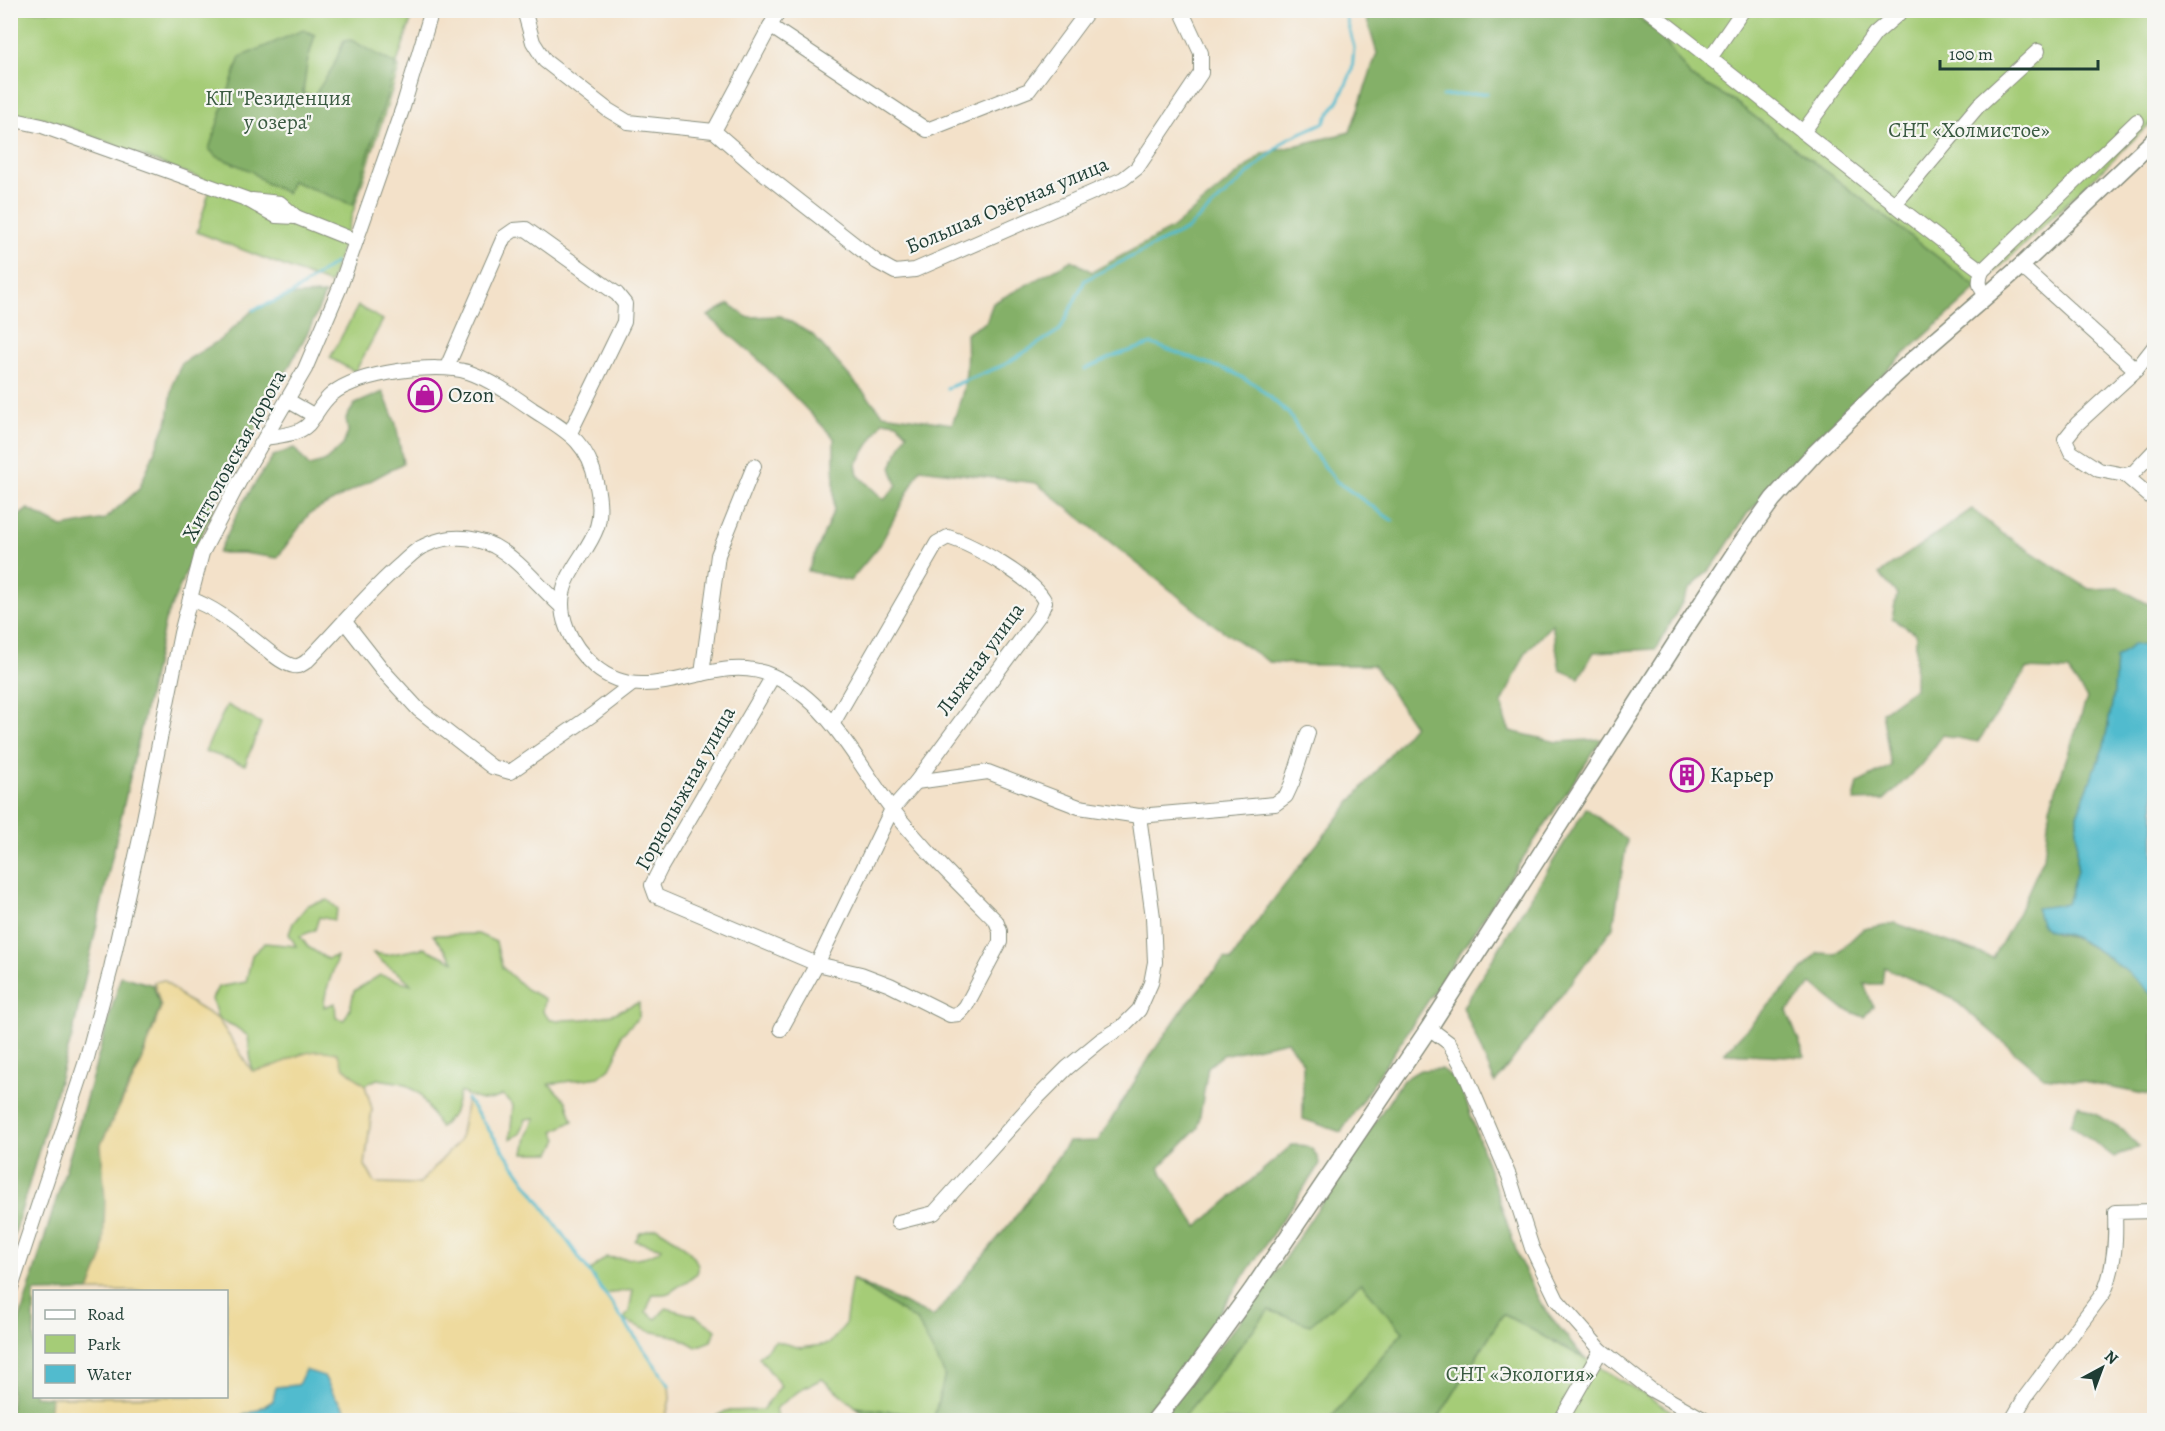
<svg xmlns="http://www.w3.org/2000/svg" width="2165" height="1431" font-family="Alegreya,serif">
<rect width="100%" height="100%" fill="#f6f6f2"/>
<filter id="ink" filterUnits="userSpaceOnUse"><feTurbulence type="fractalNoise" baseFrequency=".0167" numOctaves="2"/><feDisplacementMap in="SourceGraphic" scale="12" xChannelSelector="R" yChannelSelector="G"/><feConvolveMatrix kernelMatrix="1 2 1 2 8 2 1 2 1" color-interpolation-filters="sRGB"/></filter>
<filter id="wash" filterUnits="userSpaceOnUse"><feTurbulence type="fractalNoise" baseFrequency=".008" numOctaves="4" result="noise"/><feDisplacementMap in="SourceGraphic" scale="24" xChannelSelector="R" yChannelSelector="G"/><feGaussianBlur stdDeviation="1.35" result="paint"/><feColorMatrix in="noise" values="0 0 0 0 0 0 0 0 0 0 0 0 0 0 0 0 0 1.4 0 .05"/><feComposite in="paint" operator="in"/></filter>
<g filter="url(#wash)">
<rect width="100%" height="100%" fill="#f3e1c9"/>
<g fill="#a5cc77" stroke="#628456" stroke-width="1.5">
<path d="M11,11H414L397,63L399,68L330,284L197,232L212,183L55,122L26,114L11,137Z"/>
<path d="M1630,11H2154V120L1978,288L1734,101L1691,77L1658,33Z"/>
<path d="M358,306L383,320L355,372L330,358Z"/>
<path d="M227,705L261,723L245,765L205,751Z"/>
<path d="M328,900L338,909L334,920L319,917L315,930L300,936L308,947L327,959L337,956C334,974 324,988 324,1007L335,1003L336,1018L344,1020L350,1009L354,991L380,975L411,984C399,970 384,967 373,953L387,955L424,948L455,962L433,935L478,934L496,942L502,967L526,989L545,999L543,1012L550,1020C571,1020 592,1020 612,1014C621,1011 629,1005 639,1003V1017L621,1035L617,1054L610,1068L599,1077L549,1084L566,1101L573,1121L554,1131L558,1139L551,1153H524L527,1137L535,1118L526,1119L520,1134L510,1139L513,1105L503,1095C486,1104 478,1100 460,1092L453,1114L440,1128L420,1094L403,1083L377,1079L365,1085L344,1068L303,1053L268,1069L252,1071L248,1036L234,1026L218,1019L212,999L218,987L246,982L252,955L265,943L296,946L289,934L293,923L308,905Z"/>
<path d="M657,1228C669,1235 705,1257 697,1273C694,1278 687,1281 682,1284C668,1293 671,1295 653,1294L646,1312L656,1319L666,1308L696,1316L716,1330L711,1341L696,1347L679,1337L649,1331L623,1320L629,1312L633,1290L605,1294L589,1272L606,1257C623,1259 648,1261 662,1248L635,1241L640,1233Z"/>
<path d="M852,1279L917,1321L945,1375L934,1417L856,1407L822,1379L803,1388L775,1409L778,1420H709L726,1411L762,1410L781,1386L759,1357L775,1341L801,1348L829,1344L845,1325Z"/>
<path d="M1361,1283L1403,1332L1329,1420H1181L1269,1310L1310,1325Z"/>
<path d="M1503,1314L1584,1358L1686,1420H1437Z"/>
</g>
<g fill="#84b068" stroke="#52764e" stroke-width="1.5" fill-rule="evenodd">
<path d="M1364,10L1630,11L1658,33L1691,77L1734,101L1978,288L1888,369L1747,514L1714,565L1689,590L1656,649L1594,652L1579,678L1560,670L1552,624L1526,652L1502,703L1505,720L1510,731L1557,742L1602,739L1341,1132L1303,1119V1063L1287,1041L1223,1055L1208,1067L1198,1128L1159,1168L1197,1227L1292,1145C1310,1144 1314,1148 1320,1164L1204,1335L1143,1420H871L856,1407L934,1417L945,1375L917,1321L852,1279L933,1317L1020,1211L1068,1142L1098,1141L1153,1052L1185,1006L1225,958L1231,961C1254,922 1282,889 1310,853C1344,810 1379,767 1414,725L1373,665H1310L1269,662L1213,624L1036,483L920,469L880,545L850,581L808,571L834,510V438L760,361L708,316L729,304L747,317L781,316L813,335L883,414L952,424C966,389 968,372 966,334L986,322L993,303L1072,260L1092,272L1171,229L1262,154L1350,132L1377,53ZM883,421L897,423L907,433L891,467L897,485L884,500L858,475L856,465Z"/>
<path d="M303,30L315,35L307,63L303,93L314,96L333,67L344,41L351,40L395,64V69L353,205L292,181L287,193L266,183L251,171L216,156L209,149L240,57Z"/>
<path d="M325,294L310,328L216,502L165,621L72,1036L11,1246V522L28,509L62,527L105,519L139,489L168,419L173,383L182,363L220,340L253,310L290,295Z"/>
<path d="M383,392L396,424L403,463L309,514L277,558L243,553H218L243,502L273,456L294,448L309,466L324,462L343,445L348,432L346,418L355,404Z"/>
<path d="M1972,509L2000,532L2089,589L2119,588L2150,605L2154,602V648L2116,658L2114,694L2104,746L2077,815V870L2067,905L2036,908L2055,934C2083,934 2137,976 2154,998V1096L2078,1081L2044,1077L1951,997L1884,967L1882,984H1864L1873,1006L1864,1017L1842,1008L1812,984L1787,1011L1805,1057L1724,1053L1818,953L1836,954L1863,929L1895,923L1993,958L2019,912L2044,857L2050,807L2087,698L2068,671L2027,669L1978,742L1943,735L1920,766L1884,800L1854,801L1858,783L1891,766L1882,712L1915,688L1916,634L1892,618L1897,594L1879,574Z"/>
<path d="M1586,808L1627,840L1613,927L1495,1083L1463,1007Z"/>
<path d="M121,976L153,985L160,1007L140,1063L101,1144L105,1199L103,1256L89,1291L34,1292V1396L51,1397L49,1420H11V1348L72,1148Z"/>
<path d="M1441,1069L1460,1083L1519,1259L1542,1306L1584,1358L1503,1314L1437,1420H1329L1403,1332L1361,1283L1310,1325L1269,1310L1181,1420H1159L1259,1297L1403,1080L1420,1070Z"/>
<path d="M2078,1105L2123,1129L2139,1147L2114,1157L2070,1124Z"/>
</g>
<path fill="#eeda9e" stroke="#868c69" stroke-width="1.5" d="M164,980L185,999L218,1019L252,1071C287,1068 299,1044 337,1053L344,1068L365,1085L372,1109L365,1165L375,1183L419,1184L460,1140L467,1099L669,1385L670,1399L665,1420H353L334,1395L324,1376L298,1385L276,1387L273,1401L257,1410L232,1420H49L51,1397L226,1396V1292L89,1291L103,1256L105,1199L101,1144L141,1064L161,1007L154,982Z"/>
<g fill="#51bbce" stroke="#387c81" stroke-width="1.5">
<path d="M2134,644L2154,648V998C2137,977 2094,944 2068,935C2059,931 2050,935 2043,926C2039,921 2038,913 2036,908L2067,904L2077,870V815L2104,746L2114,694L2116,658Z"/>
<path d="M305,1370L324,1376L334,1395L353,1420H232L257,1410L273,1401L276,1387L298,1385Z"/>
</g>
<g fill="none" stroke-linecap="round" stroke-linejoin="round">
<g stroke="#51bbce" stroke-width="3">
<path d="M1442,96L1487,93"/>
<path d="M253,310L290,295L335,263"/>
<path d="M1085,369L1116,355L1152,344L1232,372L1256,385L1289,414L1307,444L1336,481L1393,521"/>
<path d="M947,388L1004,365L1060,330L1085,280L1187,229L1287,139L1323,123L1339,100L1352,71L1354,47L1344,10"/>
<path d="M467,1099L669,1385"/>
</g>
</g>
</g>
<g filter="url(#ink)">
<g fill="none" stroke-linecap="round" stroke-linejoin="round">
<g stroke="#898f7e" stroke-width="16">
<g id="minor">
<path d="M524,10L533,42L545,61L608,110L628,122L714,131L752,164L877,262L895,272L915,270L1123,179L1137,168L1201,73V53L1181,10"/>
<path d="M1648,10C1760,96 1869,187 1982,271C1978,282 1979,286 1986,296"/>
<path d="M770,26L927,130L1029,90L1087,12L1091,10"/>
<path d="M1710,58L1743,10"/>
<path d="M10,119L42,126L171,172L246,199L276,216L296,217L356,241"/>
<path d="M714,131L779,10"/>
<path d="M1803,132L1875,34L1903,10"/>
<path d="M252,200L280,203L296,217"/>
<path d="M1894,205L1979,105L2038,51"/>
<path d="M2021,266L2136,370L2154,347"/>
<path d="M1982,271L2137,121"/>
<path d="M447,367L504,237L514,230L526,229L617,294L625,304L624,322L570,433"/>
<path d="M287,400L315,416"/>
<path d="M265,438C281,435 302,435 311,421C318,411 323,401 332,394C359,372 436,362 468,372C491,380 512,395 532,409C564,430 588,440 596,482C599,495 601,514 597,527C590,547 575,562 567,581C553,612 571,646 594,666C650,714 713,648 773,676C830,702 856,762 892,809C923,849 960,885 996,921L1000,931V942L966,1006L959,1014L950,1015L890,985L861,974L817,964L656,896L652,885L660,869L773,676"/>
<path d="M2154,451L2133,473L2125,475L2154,500"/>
<path d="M2125,475L2099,470L2071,452L2065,439L2077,424L2136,370"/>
<path d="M190,599C217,608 240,629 262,646C271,653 283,664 294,666C299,667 303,664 307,661C339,629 368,592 402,563C409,557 416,549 424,546C446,535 471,535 494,546C520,560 540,588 562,607"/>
<path d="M345,622L385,673L419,710L492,767L510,772L592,715L631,685"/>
<path d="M702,674L718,555L754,466"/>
<path d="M916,782L988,772L1079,807L1139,816L1275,804L1286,796L1292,783L1308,733"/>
<path d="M1429,1028L1449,1043L1462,1066L1509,1176L1532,1248L1557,1300L1601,1350L1650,1389L1705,1420"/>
<path d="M781,1029L817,964L892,809L916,782L1040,614L1045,602C1035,579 973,545 948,537L937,543L833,723"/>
<path d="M898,1222L934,1213L1036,1099L1067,1068L1101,1040L1122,1027L1139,1010L1151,983L1155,962L1153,917L1139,816"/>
<path d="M10,1291L87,1058L111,968L141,834L181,633L202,553L239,482L305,369L340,287L403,107L432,10"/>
<path d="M1561,1420L1601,1350"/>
<path d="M2012,1420L2026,1396L2104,1292C2115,1267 2116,1239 2115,1212L2154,1211"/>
</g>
</g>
<g stroke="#898f7e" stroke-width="19">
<path id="major" d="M1155,1420L1187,1380L1252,1290L1429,1028L1688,624L1742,542L1773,499L1814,454L1894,376L2021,266L2154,140"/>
</g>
<use href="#minor" stroke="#fff" stroke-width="14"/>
<use href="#major" stroke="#fff" stroke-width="16"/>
</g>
</g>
<defs>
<g id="shop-ring" transform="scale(1.725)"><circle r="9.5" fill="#f6f6f2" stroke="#b5179e" stroke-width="1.5"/><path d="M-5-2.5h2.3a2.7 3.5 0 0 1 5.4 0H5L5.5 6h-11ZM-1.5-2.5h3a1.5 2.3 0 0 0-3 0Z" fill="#b5179e"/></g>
<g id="building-ring" transform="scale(1.725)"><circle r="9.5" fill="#f6f6f2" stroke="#b5179e" stroke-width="1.5"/><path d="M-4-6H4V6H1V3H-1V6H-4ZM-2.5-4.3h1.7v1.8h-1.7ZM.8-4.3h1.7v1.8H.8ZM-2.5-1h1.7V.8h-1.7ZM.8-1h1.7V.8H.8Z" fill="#b5179e"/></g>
</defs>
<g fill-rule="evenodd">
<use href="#shop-ring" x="425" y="395"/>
<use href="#building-ring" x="1687" y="775"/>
</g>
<g text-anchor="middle" stroke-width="4.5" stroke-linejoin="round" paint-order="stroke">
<g font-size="21" fill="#3a5a41" stroke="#f6f6f2">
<text x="278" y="105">КП "Резиденция<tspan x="278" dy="24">у озера"</tspan></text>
<text x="1969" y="137">СНТ «Холмистое»</text>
<text x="1520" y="1381">СНТ «Экология»</text>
</g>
<g font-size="21" fill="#1f3d34" stroke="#f6f6f2">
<text transform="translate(1007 205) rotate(-23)" y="7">Большая Озёрная улица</text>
<text transform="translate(234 455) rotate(-61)" y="7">Хиттоловская дорога</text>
<text transform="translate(980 659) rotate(-54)" y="7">Лыжная улица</text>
<text transform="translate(685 788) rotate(-61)" y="7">Горнолыжная улица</text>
</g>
<g font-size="21" fill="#1f3d34" stroke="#f6f6f2" text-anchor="start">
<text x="448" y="402">Ozon</text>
<text x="1710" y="782">Карьер</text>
</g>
</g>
<rect width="2165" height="1431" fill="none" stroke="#f6f6f2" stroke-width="36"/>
<rect x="33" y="1290" width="195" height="108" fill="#f6f6f2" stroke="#a0aca6" stroke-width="1.5"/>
<rect x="45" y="1310" width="30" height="9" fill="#ffffff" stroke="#a0aca6" stroke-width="1.5"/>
<text x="87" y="1320" font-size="18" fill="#1f3d34">Road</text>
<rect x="45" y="1335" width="30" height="18" fill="#a5cc77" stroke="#a0aca6" stroke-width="1.5"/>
<text x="87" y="1350" font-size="18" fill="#1f3d34">Park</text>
<rect x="45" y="1365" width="30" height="18" fill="#51bbce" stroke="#a0aca6" stroke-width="1.5"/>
<text x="87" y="1380" font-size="18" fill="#1f3d34">Water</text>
<g transform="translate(2102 1368) rotate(41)" stroke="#f6f6f2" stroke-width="4.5" paint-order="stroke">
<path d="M0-4.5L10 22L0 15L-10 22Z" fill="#1f3d34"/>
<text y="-9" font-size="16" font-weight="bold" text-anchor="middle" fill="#1f3d34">N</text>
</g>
<path d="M1940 60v9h158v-9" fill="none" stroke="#1f3d34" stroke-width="3"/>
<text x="1949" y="60" font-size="18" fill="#1f3d34" stroke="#f6f6f2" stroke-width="4.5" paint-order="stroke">100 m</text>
</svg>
